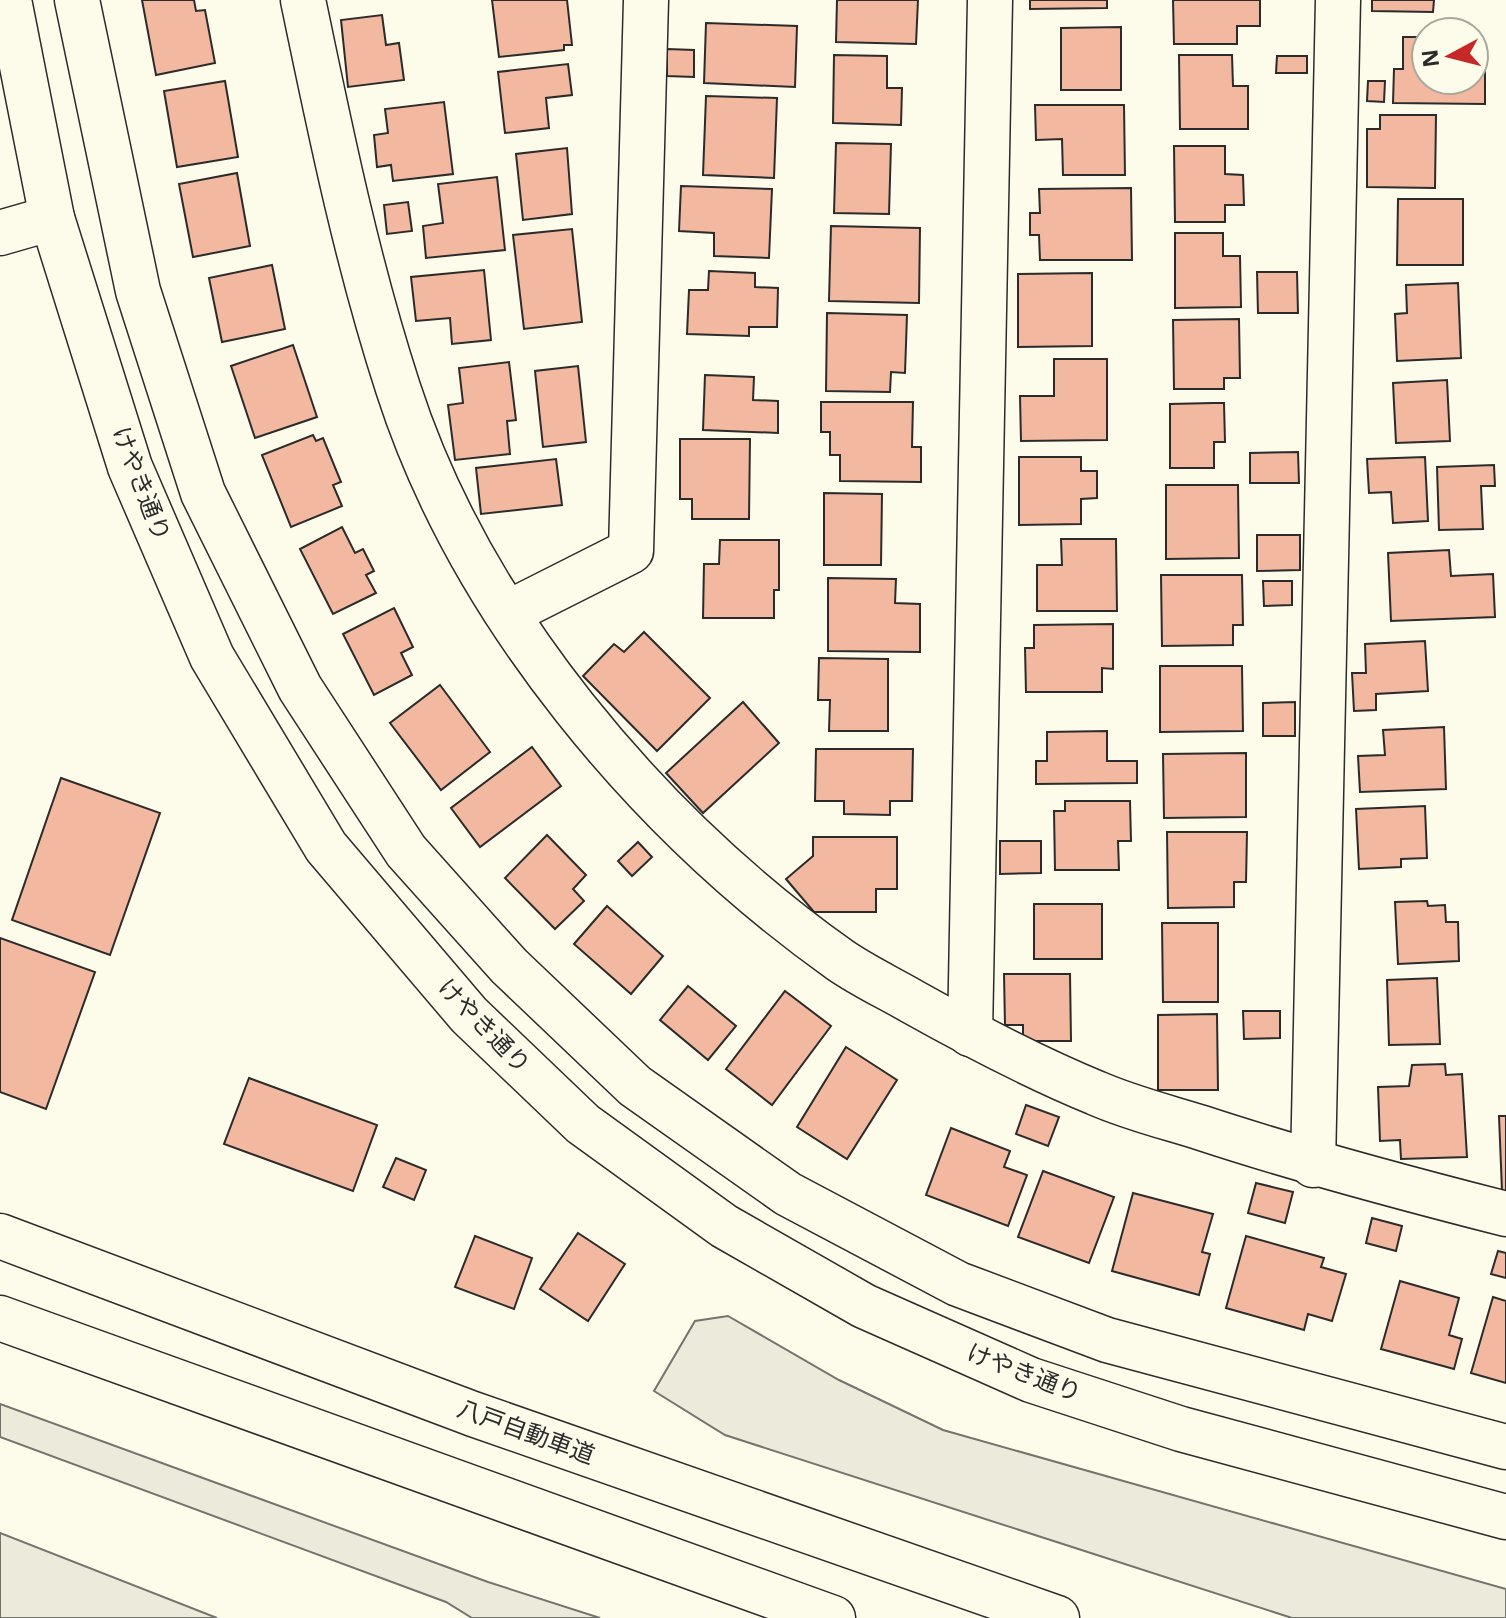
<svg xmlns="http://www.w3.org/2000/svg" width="1506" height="1618" font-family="'Noto Sans','Noto Sans JP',sans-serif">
<rect width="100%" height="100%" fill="#fdfbea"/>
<g fill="#ecebdb" stroke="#74746e" stroke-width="2">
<path d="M728,1316L839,1380L943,1430L1506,1589V1618H1292L725,1435L654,1391L695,1321Z"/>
<path d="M0,1404L488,1582L600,1618H472L446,1602L0,1437Z"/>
<path d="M0,1533L217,1618H0Z"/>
</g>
<g fill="#f2b8a0" stroke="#2b2b2b" stroke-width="2">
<path d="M142,0H194L196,11L205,10L215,63L156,75Z"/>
<path d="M492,0H567L572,45H564V50L499,57Z"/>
<path d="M837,0H918L916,44L836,42Z"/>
<path d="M1030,0H1107V8L1030,9Z"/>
<path d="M1173,0H1260V26H1237V44H1174Z"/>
<path d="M1372,0H1434L1433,12L1372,11Z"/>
<path d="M382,15L386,45L399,43L404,80L348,87L341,20Z"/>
<path d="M706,23L797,26L795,87L704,83Z"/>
<path d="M1121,27V90H1061V28Z"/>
<path d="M1403,37H1426V80H1474V67H1485V104L1393,103L1394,69H1403Z"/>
<path d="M667,49L694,50V77L667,76Z"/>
<path d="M834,55L887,56V88H902L901,125L833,123Z"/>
<path d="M1179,55H1232L1233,86H1248V129H1180Z"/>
<path d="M1277,56H1307V73H1276Z"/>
<path d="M568,64L572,95L546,98L549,128L505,133L498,72Z"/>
<path d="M225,81L238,157L177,167L164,91Z"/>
<path d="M1368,81H1385L1384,102L1367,101Z"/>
<path d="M706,96L777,98L774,178L703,175Z"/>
<path d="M444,102L453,174L393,181L391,165L377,167L374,135L388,133L385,109Z"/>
<path d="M1035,105H1124L1125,175H1063L1062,139L1036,140Z"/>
<path d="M1380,115H1436L1435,188L1367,187V129H1380Z"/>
<path d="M836,143L891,144L889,214L834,213Z"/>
<path d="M1174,146H1225V174L1243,175L1244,205H1225V222H1175Z"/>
<path d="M567,148L572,214L523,220L516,154Z"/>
<path d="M237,173L250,246L193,257L179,184Z"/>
<path d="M497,177L505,250L426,258L423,226L443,223L438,184Z"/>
<path d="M681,186L772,189L769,258L714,256V233L679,231Z"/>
<path d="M1131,188L1132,260H1040L1039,235H1030V213H1040L1039,189Z"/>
<path d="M1398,199H1463V265H1397Z"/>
<path d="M408,202L412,231L387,234L384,205Z"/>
<path d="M831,226L920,228L919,303L829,301Z"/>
<path d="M572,229L582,322L524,329L513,235Z"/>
<path d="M1175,233H1223V256H1240L1241,307L1175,308Z"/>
<path d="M272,265L285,329L222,342L209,278Z"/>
<path d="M484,270L491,340L452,344L450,318L416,321L411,277Z"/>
<path d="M709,271L755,273V287L778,288L777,327H749V336L687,334L689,290H708Z"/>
<path d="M1257,272H1297L1298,313H1258Z"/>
<path d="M1092,273V346L1018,347V274Z"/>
<path d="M1458,283L1461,358L1397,361L1395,314L1407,313L1406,285Z"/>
<path d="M827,313L907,315L905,373L891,372L890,392L826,391Z"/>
<path d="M1239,319L1240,378H1224V389H1174L1173,320Z"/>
<path d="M293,345L317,417L255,438L231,366Z"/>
<path d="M1054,359H1107V440L1021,441L1020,396H1054Z"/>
<path d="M509,362L516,420L507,421L510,454L455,460L448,405L463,403L459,368Z"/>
<path d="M578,366L586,442L543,447L535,371Z"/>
<path d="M705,375L754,377L753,400L778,401V433L703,430Z"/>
<path d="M1447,380L1450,441L1396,443L1393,383Z"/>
<path d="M821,402H913L912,447H921V482L840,481V455H830V432H821Z"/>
<path d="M1213,403H1224L1225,442H1214V468H1170V404Z"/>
<path d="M313,435L316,441L323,438L341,482L333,485L342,506L291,527L262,455Z"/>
<path d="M680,439H750L749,519H692V499H680Z"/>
<path d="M1298,452L1299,483H1250V453Z"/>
<path d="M1019,457H1081V471H1097V498L1081,499V524L1019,525Z"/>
<path d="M1425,457L1428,521L1393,523L1391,492L1369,493L1367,459Z"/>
<path d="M556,459L562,505L481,514L476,468Z"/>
<path d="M1494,465L1495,486H1481L1483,529L1439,530L1437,467Z"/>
<path d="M1166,485H1238L1239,558L1166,559Z"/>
<path d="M824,493L882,494L881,565H824Z"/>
<path d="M342,527L355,553L363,549L374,571L366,575L376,593L333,614L300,549Z"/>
<path d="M1257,535H1300V570L1257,571Z"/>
<path d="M1061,539H1116L1117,611H1037V565H1062Z"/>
<path d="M720,540H779V590H774V618H703L704,564H719Z"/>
<path d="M1449,550L1451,576L1493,574L1495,617L1391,621L1388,553Z"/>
<path d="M1161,575H1242L1243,625H1233V645L1162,646Z"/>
<path d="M828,578L896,579L895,603L920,604V652L828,651Z"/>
<path d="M1263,581H1292V605L1264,606Z"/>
<path d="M394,608L413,647L401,653L412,675L374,695L343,634Z"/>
<path d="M1113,624V669L1102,668V692H1026L1025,648H1034V625Z"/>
<path d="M644,632L710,698L657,751L583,676L614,644L624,652Z"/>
<path d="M1425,641L1428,691L1376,694V710L1354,711L1352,673H1366L1365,644Z"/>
<path d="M819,658L888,659V731H829L830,700H818Z"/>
<path d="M1160,666H1242L1243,731L1160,732Z"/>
<path d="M440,685L490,752L441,790L390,723Z"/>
<path d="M743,702L779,743L703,813L666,773Z"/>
<path d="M1295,702V736H1263V703Z"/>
<path d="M1444,727L1446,789L1360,792L1358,756L1385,755L1383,730Z"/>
<path d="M1107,731V761H1137V783L1036,784V761H1047V732Z"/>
<path d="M532,747L561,786L480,847L451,808Z"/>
<path d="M816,749H913L912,801H890V815L844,814V801H815Z"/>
<path d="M1246,753V817L1164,818L1163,754Z"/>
<path d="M61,778L160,813L110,955L12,920Z"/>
<path d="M1065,801H1130L1131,841H1118L1119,870H1055L1054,811H1065Z"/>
<path d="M1425,806L1427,858L1401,859V867L1359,869L1356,809Z"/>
<path d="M1167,832H1247L1246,882H1234V907L1168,908Z"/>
<path d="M547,835L586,875L573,889L584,901L555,929L505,878Z"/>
<path d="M813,837H897V889H876V912H814L786,879L813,856Z"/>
<path d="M1000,841H1041V873L1000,874Z"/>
<path d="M638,842L652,857L632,876L618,861Z"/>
<path d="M1427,901L1428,906L1445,905L1446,922H1458L1459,961L1398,964L1395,902Z"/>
<rect x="1034" y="904" width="68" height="55"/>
<path d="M607,906L663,956L631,994L574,944Z"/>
<path d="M1162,923H1218V1002H1163Z"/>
<path d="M0,938L95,972L46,1109L0,1092Z"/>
<path d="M1004,974H1070L1071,1041H1023V1025H1005Z"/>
<path d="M1437,978L1440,1044L1389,1045L1387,980Z"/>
<path d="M688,986L736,1026L708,1060L660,1020Z"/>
<path d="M785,991L831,1026L772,1105L726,1069Z"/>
<path d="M1243,1011H1280V1038L1244,1039Z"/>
<path d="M1217,1014L1218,1090H1158V1015Z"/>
<path d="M846,1047L897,1080L847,1159L797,1127Z"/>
<path d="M1445,1064L1446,1075L1462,1074L1467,1157L1401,1159L1400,1140L1380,1141L1378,1087L1409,1086L1412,1065Z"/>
<path d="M249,1078L377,1125L353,1191L224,1144Z"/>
<path d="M1026,1105L1059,1117L1048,1146L1016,1134Z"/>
<path d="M1499,1116H1506V1191H1502Z"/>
<path d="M951,1128L1010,1151L1004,1167L1027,1175L1008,1226L926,1195Z"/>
<path d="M396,1158L426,1170L414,1200L383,1187Z"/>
<path d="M1043,1171L1114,1197L1089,1263L1018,1237Z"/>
<path d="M1256,1183L1293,1192L1285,1223L1248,1213Z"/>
<path d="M1133,1193L1213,1214L1202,1252L1210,1254L1199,1295L1112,1271Z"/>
<path d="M1372,1218L1402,1226L1396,1251L1366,1243Z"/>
<path d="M578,1233L625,1264L588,1321L540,1289Z"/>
<path d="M475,1236L532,1258L514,1309L455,1287Z"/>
<path d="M1246,1236L1324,1258L1321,1267L1346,1274L1332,1321L1308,1314L1304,1330L1226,1308Z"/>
<path d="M1498,1251L1506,1253V1278L1491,1274Z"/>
<path d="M1400,1281L1459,1298L1449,1335L1462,1339L1454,1369L1381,1349Z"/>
<path d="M1493,1297L1506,1301V1383L1471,1373Z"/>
</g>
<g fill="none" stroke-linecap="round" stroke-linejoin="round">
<g stroke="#2b2b2b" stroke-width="47">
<g id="minor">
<path d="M9,0L52,218L130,467L212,657L326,847L469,1015L583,1124L724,1226L864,1306L1031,1380L1181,1429L1506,1517"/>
<path d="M77,0L138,291L203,493L300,688L406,851L509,966L635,1086L788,1194L958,1284L1107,1340L1506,1447"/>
<path d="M303,0C330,130 357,262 398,388C471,615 649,824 840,960C863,976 889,988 913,1002C972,1035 1033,1067 1096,1093C1130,1108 1167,1117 1202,1128C1302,1161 1404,1188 1506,1214"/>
<path d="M0,233L52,218"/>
<path d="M508,613L631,551L646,0"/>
<path d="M970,1034L990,0"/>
<path d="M1313,1165L1338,0"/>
</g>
</g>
<g stroke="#2b2b2b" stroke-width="47">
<g id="highway">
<path d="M0,1236L473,1414L1057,1618"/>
<path d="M0,1318L833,1618"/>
</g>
</g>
<use href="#minor" stroke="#fdfbea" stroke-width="44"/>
<use href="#highway" stroke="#fdfbea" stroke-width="44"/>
</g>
<g text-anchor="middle" stroke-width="6" stroke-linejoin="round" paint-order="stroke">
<g font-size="24" fill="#2b2b2b" stroke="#fdfbea">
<text transform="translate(141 484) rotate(69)" y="8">けやき通り</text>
<text transform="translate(484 1026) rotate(46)" y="8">けやき通り</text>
<text transform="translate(1024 1373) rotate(21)" y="8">けやき通り</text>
<text transform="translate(526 1432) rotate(20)" y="8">八戸自動車道</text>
</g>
</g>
<g transform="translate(1450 56) rotate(263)"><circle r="38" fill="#fdfbea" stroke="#a9a89e" stroke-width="2"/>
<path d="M0-6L14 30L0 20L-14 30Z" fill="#c62828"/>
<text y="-12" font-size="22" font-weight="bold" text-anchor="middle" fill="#2b2b2b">N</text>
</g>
</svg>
